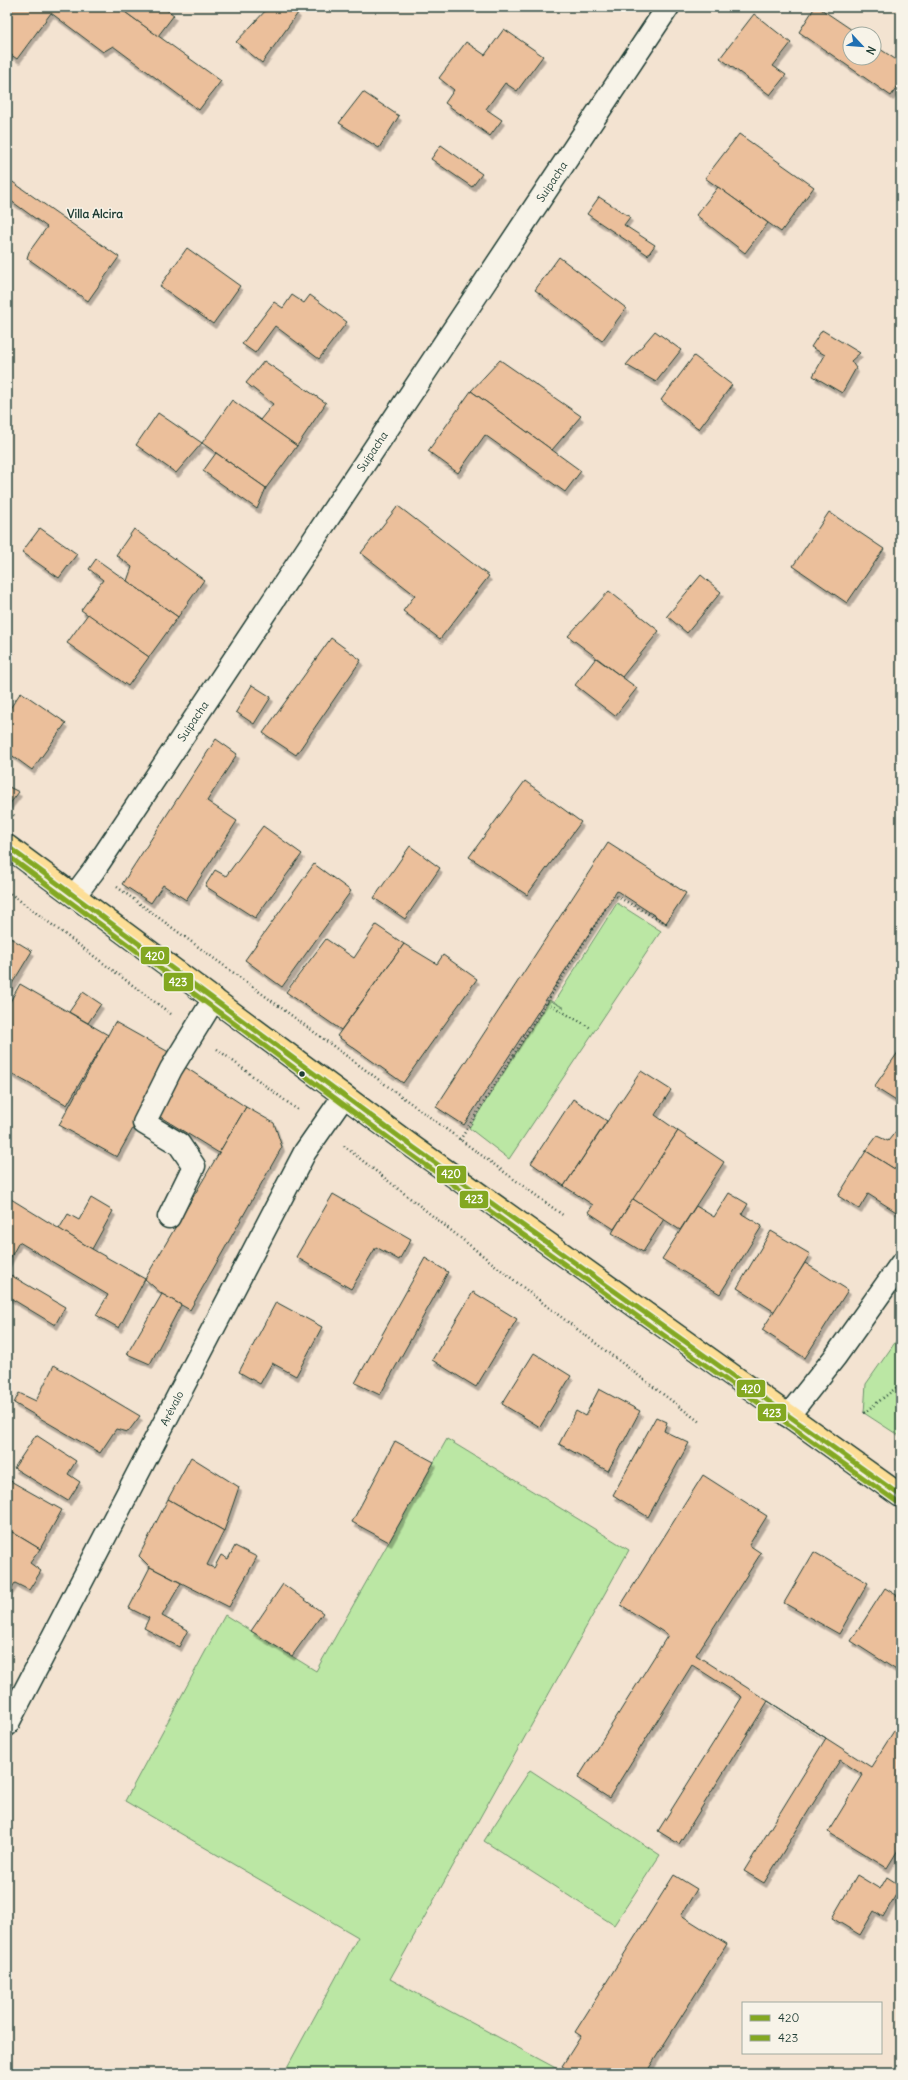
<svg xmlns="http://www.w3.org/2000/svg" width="908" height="2080" font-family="Delius,sans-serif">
<defs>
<filter id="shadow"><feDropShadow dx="2.5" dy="4.5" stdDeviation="0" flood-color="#0004"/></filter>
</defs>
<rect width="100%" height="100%" fill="#f3e3d1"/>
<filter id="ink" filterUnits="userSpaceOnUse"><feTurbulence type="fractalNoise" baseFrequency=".025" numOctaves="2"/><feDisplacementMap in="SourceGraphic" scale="8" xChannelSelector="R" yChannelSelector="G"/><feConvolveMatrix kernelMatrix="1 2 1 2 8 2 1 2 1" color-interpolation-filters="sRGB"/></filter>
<g filter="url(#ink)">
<g fill="#bbe7a4" stroke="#6d926c">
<path d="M617,903L661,931L509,1159L469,1128L549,1000L564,1008L554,1002Z"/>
<path d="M901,1334V1437L864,1413L866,1384Z"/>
<path d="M447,1439L629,1550L390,1979L565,2073H284L358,1937L125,1801L225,1615L316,1671Z"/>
<path d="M530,1770L660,1855L614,1925L484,1841Z"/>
</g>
<g fill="#ebbf9b" stroke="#1f3d34" filter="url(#shadow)">
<path d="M7,7H118L221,81L199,110L113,46L103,52L51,13L17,59L7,52Z"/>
<path d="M118,7H163L174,15L158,36Z"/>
<path d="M269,7H290L298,13L262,63L236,42Z"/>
<path d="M815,7H818L858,34H850V58H874V45L901,63V81L891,96L799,32Z"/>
<path d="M754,14L791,43L773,66L786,75L770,95L720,58Z"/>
<path d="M504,29L543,56L517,91L505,83L486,109L502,120L490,136L445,103L454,90L439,78L466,42L485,55Z"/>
<path d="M363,92L399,116L379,148L339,123Z"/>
<path d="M739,134L814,187L781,232L705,178Z"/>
<path d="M441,145L482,174L472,187L431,159Z"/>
<path d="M7,178L119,257L88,301L27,258L29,252L47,227L7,198Z"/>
<path d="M718,187L768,223L745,253L696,215Z"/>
<path d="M599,197L630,217L624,225L655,245L648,255L587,214Z"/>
<path d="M187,248L240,286L213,324L160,286Z"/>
<path d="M559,257L626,308L602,341L535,290Z"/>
<path d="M292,295L304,303L310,295L347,322L319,359L275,326L255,353L242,344L274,302L283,308Z"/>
<path d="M822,330L860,353L851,361L856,368L842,393L813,376L825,355L811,347Z"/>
<path d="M655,331L681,350L656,382L626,365Z"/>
<path d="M694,356L732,385L699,429L661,400Z"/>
<path d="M500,360L581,416L552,450L471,391Z"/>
<path d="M264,361L326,403L297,446L260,420L273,404L246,383Z"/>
<path d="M471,391L581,471L565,492L485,435L458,473L428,451Z"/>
<path d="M232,400L297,446L266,488L202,443Z"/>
<path d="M158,413L202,443L176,473L136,445Z"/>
<path d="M216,453L266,488L257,509L203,471Z"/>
<path d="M398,506L489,576L440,639L403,611L415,595L361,553Z"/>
<path d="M829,512L884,549L847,603L793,566Z"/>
<path d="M40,528L77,554L59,578L22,552Z"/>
<path d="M134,529L204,580L178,617L127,581L132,567L116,555Z"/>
<path d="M96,559L178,617L149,657L81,610L103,580L89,569Z"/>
<path d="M701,575L721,592L687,633L667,616Z"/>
<path d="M609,591L659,631L622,677L568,636Z"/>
<path d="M88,614L149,657L128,686L67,643Z"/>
<path d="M331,638L361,660L296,755L263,733Z"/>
<path d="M596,658L637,688L615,716L575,685Z"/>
<path d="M252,685L271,697L254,724L236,712Z"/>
<path d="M21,692L66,723L32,770L10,754L7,758V713Z"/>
<path d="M216,739L237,754L207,801L237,821L186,900L163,885L151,903L122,884Z"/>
<path d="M525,781L581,822L527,895L469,857Z"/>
<path d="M7,786L19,792L9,805L7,803Z"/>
<path d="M263,826L302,854L255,918L205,886L215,870L226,876Z"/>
<path d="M608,843L686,893L666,923L617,891L464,1125L436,1107Z"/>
<path d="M410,846L440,868L405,919L374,898Z"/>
<path d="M314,864L351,891L282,987L245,960Z"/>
<path d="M376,925L404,944L341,1030L286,992L326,939L354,958Z"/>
<path d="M7,936L32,951L7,992Z"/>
<path d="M404,944L437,964L443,955L477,979L403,1083L337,1036Z"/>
<path d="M20,984L108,1035L67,1105L7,1071V1007Z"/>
<path d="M83,992L101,1004L88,1023L69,1012Z"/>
<path d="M115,1022L174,1055L117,1157L59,1125Z"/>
<path d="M901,1048V1104L874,1087Z"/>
<path d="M185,1067L246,1107L219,1153L157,1115Z"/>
<path d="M641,1071L671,1090L655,1115L678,1131L614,1229L588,1212L593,1205L564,1186Z"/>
<path d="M573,1099L607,1121L564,1186L531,1163Z"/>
<path d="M246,1107L274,1123L282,1147L190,1310L162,1294L145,1279Z"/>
<path d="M897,1130L901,1132V1173L866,1151L877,1136L888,1141Z"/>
<path d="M678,1131L724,1162L680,1230L633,1199Z"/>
<path d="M866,1151L901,1173V1215L868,1194L859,1209L838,1196Z"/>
<path d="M729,1193L748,1204L742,1214L762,1226L720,1294L662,1259L696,1206L714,1217Z"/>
<path d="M333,1194L411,1239L399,1260L376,1247L351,1289L296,1257Z"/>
<path d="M91,1198L113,1211L92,1249L59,1229L68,1214L79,1220Z"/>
<path d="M11,1199L92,1249L145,1279L119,1328L96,1315L108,1295L19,1242L7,1264V1207Z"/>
<path d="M633,1199L664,1219L643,1252L612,1233Z"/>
<path d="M771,1231L810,1254L775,1312L737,1288Z"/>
<path d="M425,1258L448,1272L380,1395L355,1383Z"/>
<path d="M805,1263L848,1290L805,1358L762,1330Z"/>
<path d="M7,1273L65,1307L55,1325L7,1296Z"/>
<path d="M473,1292L517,1319L476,1387L432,1360Z"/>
<path d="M162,1294L181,1305L150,1364L127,1354Z"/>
<path d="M276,1302L322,1327L296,1376L272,1363L260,1384L239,1372Z"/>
<path d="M534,1353L571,1376L540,1427L502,1404Z"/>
<path d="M54,1365L140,1416L128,1432L116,1429L100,1453L14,1403L19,1393L36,1401Z"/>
<path d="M599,1389L640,1411L608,1471L559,1444L576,1411L585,1416Z"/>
<path d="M656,1417L667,1422L664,1431L689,1443L648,1517L613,1495Z"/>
<path d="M36,1435L76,1461L68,1474L80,1482L68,1501L14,1468Z"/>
<path d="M395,1441L434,1462L389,1542L352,1522Z"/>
<path d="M191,1457L239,1487L224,1531L168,1499Z"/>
<path d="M703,1475L767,1516L749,1545L761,1553L696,1655L871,1767L901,1720V1845L887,1868L828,1832L863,1775L840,1760L764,1883L744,1871L826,1738L768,1701L679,1844L658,1831L742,1697L692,1665L609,1798L578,1778L668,1635L621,1605Z"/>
<path d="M7,1479L62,1510L40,1549L7,1529Z"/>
<path d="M168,1499L224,1531L207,1565L214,1568L221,1555L228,1559L235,1546L257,1557L229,1607L150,1567L139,1556Z"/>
<path d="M7,1529L40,1549L30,1563L41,1571L29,1590L15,1583L9,1592L7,1591Z"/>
<path d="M814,1552L868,1583L839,1634L784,1603Z"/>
<path d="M150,1567L181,1583L162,1616L188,1630L179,1647L144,1628L149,1618L129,1608Z"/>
<path d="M283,1584L323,1613L292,1656L251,1631Z"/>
<path d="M885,1588L901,1598V1673L851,1641Z"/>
<path d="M674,1875L697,1889L681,1915L727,1944L646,2073H572L562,2066L581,2036L575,2032Z"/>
<path d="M857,1875L880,1889L887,1877L901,1886L883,1917L874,1911L860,1935L832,1918Z"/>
</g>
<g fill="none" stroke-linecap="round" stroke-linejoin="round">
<g stroke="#1f3d34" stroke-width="25">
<g id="minor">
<path id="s1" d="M75,895L94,870L668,7"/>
<path d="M169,1217L194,1166L179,1144L144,1123L171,1069L214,999"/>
<path d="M788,1416L835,1357L901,1264"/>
<path id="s2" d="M7,1725L305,1152L344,1096"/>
</g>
</g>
<g stroke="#1f3d34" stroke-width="25">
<path id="major" d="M7,846L413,1147L901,1496"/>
</g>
<g stroke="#1f3d34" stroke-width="2.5" stroke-dasharray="1 3" stroke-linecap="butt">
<path d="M7,810L16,817"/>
<path d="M117,887L564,1216"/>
<path d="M7,891L171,1014"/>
<path d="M547,1003L591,1028"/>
<path d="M217,1049L299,1111"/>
<path d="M460,1140L614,895L666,923L646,913"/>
<path d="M344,1146L548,1307L701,1423"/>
<path d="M864,1413L901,1384"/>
</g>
<use href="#minor" stroke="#f7f3e8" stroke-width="22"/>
<use href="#major" stroke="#fdde96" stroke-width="22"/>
<g stroke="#f7f3e8" stroke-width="8">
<path id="bus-1" d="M7,846L413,1147L901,1496"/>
</g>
<g stroke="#f7f3e8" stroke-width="8">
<path id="bus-2" d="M7,855L409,1153L897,1502"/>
</g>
<use href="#bus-1" stroke="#83a821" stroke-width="5"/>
<use href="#bus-2" stroke="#83a821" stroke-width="5"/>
</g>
</g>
<circle fill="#1f3d34" stroke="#f7f3e8" stroke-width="1.5" cx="302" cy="1074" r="3.5"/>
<g text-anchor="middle" stroke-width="3" stroke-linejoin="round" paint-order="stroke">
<g font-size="11" fill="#1f3d34" stroke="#f7f3e8">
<text dy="4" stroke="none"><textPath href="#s1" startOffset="858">Suipacha</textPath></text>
<text dy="4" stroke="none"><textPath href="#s1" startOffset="534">Suipacha</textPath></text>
<text dy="4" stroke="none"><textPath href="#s1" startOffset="210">Suipacha</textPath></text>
<text dy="4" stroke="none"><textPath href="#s2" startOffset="357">Arévalo</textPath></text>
</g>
<g font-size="12" font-weight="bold" fill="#1f3d34" stroke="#f7f3e8">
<text x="95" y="218">Villa Alcira</text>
</g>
</g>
<g stroke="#f7f3e8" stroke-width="1.5">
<rect x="140" y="946" width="30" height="19" rx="4" fill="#83a821"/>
<rect x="163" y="972" width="31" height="20" rx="4" fill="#83a821"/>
<rect x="436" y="1165" width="31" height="19" rx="4" fill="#83a821"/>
<rect x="459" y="1190" width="30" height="19" rx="4" fill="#83a821"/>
<rect x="736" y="1379" width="30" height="19" rx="4" fill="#83a821"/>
<rect x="757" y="1403" width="30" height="19" rx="4" fill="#83a821"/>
</g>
<g font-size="11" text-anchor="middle" font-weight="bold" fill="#fff">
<text x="155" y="960">420</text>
<text x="178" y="986">423</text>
<text x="451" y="1178">420</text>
<text x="474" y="1203">423</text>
<text x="751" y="1393">420</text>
<text x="772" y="1417">423</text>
</g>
<rect width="908" height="2080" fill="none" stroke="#f7f3e8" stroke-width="24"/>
<rect x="12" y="12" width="884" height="2056" fill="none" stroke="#1f3d34" stroke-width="1.5" filter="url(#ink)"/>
<rect x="742" y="2002" width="140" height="52" fill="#f7f3e8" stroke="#a1aaa0"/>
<rect x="750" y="2015" width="20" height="6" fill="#83a821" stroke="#a1aaa0"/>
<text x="778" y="2022" font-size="12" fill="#1f3d34">420</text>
<rect x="750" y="2035" width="20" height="6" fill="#83a821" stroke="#a1aaa0"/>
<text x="778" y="2042" font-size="12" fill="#1f3d34">423</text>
<g transform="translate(862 46) rotate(116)"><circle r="19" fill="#f7f3e8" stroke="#a1aaa0"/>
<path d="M0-3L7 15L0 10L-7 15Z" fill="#1f6fb2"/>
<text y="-6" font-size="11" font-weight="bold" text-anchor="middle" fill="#1f3d34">N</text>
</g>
</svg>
